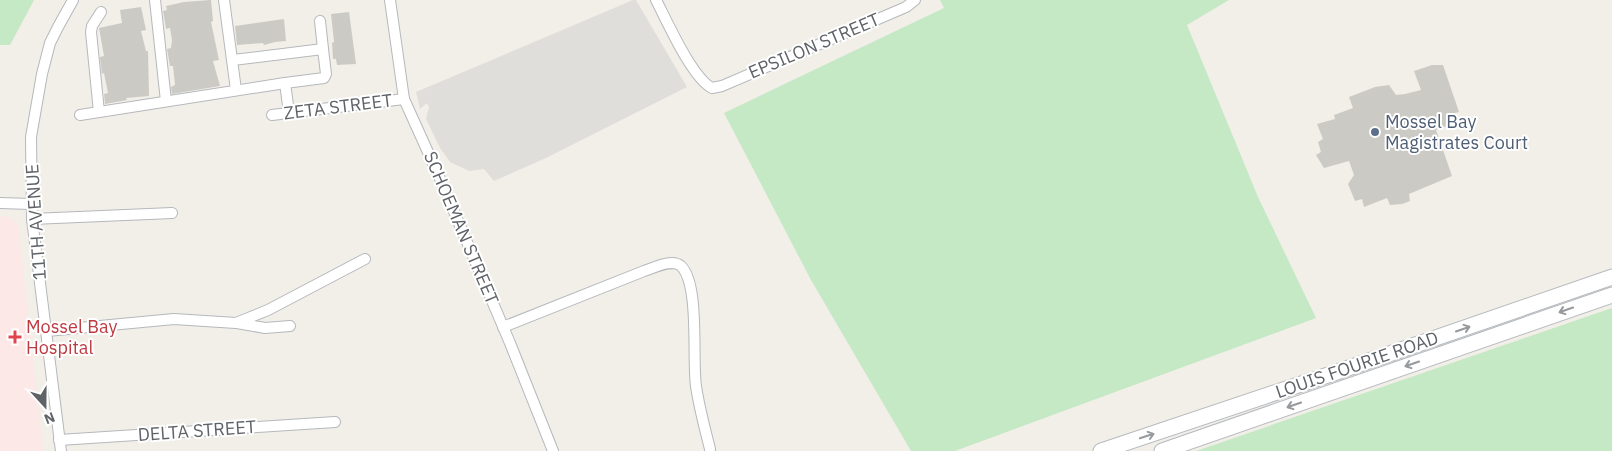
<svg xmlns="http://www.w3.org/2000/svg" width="1612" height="451" font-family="'IBM Plex Sans',sans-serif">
<rect width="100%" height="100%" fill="#f1efe8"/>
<path fill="#e0deda" d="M633,0H636L687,87L546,158L494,181L484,169L469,171L450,162L440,148L426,119L429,107L427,103L420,109L416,92Z"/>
<path fill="#fce8e6" d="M0,216L10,217L18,224L43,451H0Z"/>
<g fill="#c5e8c5">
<path d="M0,0H34L10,45H0Z"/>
<path d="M940,0H1229L1187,25L1258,197L1316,318L955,451H911L811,280L724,113L944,8Z"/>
<path d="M1612,308V451H1196Z"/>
</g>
<g fill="#cccac5">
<path d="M211,0L213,21L211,22L219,60L213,61L220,86L172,94L171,87L175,85L173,66H170L167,49L171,48L172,40L170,28L166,29L163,11L167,10L166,6L184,2Z"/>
<path d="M141,7L146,30L141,31L146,51H148L149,96L126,98L127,100L105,104L104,94L108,93L104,73L102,74L100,57L104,56L99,28L122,23L120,10Z"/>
<path d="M349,12L356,64L337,65L336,59H333L332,43L334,42L331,14Z"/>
<path d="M284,19L286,41L275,42L264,45L263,43L237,45L235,26Z"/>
<path d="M1432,65H1443L1459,112L1447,115L1452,124L1436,130L1452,176L1409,194L1410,201L1402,204L1390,205L1387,198L1364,207L1362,199L1355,201L1348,184L1354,175L1349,161L1324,168L1316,155L1321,152L1318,142L1323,139L1317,124L1335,119L1334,115L1353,108L1349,97L1375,87L1389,85L1396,95L1405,94L1421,90L1414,71Z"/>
</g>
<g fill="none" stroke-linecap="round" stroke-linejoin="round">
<g stroke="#b5b8bc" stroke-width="12">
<g id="minor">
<path d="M155,0L166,101"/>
<path d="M224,0L236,90"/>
<path d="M390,0L404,99L441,181L510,343L553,451"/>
<path d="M656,0C667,21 692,78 712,88L722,86L906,7L915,0"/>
<path d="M320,21L323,49"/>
<path d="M285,83L289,113"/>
<path d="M99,112L91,32L92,26L101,12"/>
<path d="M80,115L285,83L324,78L326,74L323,49L233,60"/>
<path d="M272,115L404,99"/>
<path d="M0,203L31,204"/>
<path d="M32,219L172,213"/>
<path d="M237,323L265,328L290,326"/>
<path d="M503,327L644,271C654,268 672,258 681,266C700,284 692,360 696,386C699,407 705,429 710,449"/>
<path d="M47,331L174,319L236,323L268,310L365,259"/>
<path d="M59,440L335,422"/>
<path d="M61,451L32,219L31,137L42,74L50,43L58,27L73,0"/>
</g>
</g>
<g stroke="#b6babf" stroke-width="17">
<g id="secondary">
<path d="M1101,451L1334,373L1612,277"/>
<path d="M1162,451L1612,295"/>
</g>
</g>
<use href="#minor" stroke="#fff" stroke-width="10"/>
<use href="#secondary" stroke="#fff" stroke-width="15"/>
</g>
<defs><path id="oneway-shaft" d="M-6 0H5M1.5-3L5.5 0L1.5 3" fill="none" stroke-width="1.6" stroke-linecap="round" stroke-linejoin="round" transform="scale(1.25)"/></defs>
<g stroke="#979a9d">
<use href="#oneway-shaft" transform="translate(1566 310) rotate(161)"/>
<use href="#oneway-shaft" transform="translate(1463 329) rotate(-19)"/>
<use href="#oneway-shaft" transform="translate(1412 364) rotate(161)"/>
<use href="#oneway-shaft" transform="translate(1294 405) rotate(161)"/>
<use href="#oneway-shaft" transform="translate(1147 436) rotate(-18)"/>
</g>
<circle fill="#5c6f8a" stroke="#fff" stroke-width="2" cx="1375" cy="132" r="5"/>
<path fill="#e0444e" stroke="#fff" stroke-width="2" d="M12.5 329.5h5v5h5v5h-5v5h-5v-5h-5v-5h5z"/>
<g text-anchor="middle" stroke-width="4" stroke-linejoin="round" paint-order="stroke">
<g font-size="18" fill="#5f6368" stroke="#fff">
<text transform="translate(814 46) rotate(-23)" y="6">EPSILON STREET</text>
<text transform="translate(338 107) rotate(-7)" y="6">ZETA STREET</text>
<text transform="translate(36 222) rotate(-94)" y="6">11TH AVENUE</text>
<text transform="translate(461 228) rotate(67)" y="6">SCHOEMAN STREET</text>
<text transform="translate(1357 365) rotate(-19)" y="6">LOUIS FOURIE ROAD</text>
<text transform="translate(197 431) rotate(-4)" y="6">DELTA STREET</text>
</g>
<g font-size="18" fill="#4e5e75" stroke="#fff" text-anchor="start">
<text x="1385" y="128">Mossel Bay<tspan x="1385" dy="21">Magistrates Court</tspan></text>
</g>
<g font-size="18" fill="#be3a42" stroke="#fff" text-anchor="start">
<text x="26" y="333">Mossel Bay<tspan x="26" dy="21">Hospital</tspan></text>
</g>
</g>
<g transform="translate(45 406) rotate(159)" stroke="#ffffff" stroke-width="4" paint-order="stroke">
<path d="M0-4L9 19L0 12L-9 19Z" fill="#5f6368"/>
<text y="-8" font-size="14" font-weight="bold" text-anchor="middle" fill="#5f6368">N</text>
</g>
</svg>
